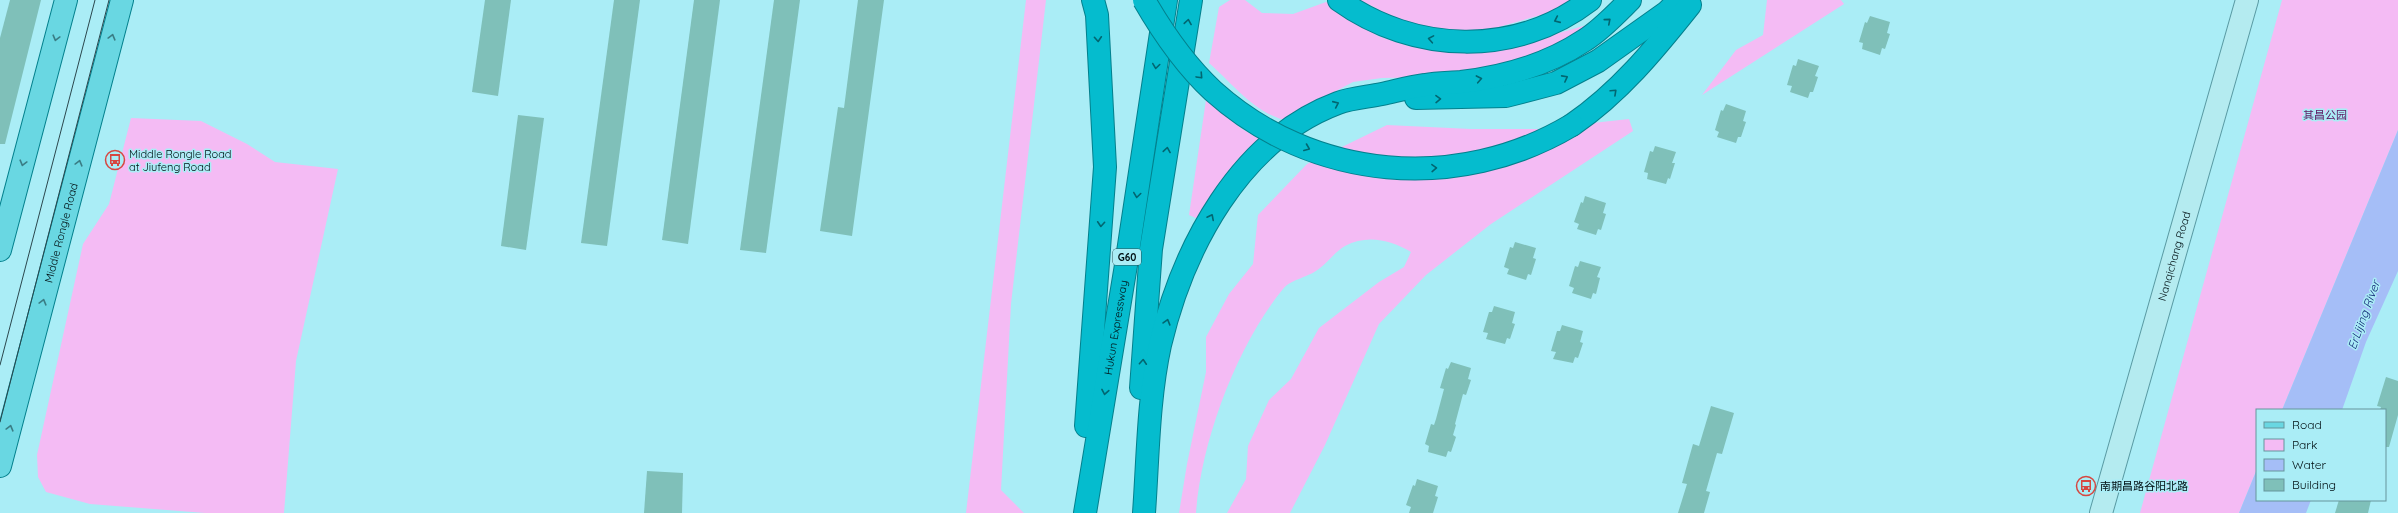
<svg xmlns="http://www.w3.org/2000/svg" width="2398" height="513" font-family="Quicksand,'Noto Sans SC',sans-serif">
<rect width="100%" height="100%" fill="#aaedf6"/>
<g fill="#f4bbf4">
<path d="M1026,0H1046L1011,304L1001,490L1024,513H966Z"/>
<path d="M1230,0H1245L1262,13L1293,14L1326,2L1378,36L1408,46L1471,53L1490,52L1518,45L1597,22L1577,38L1492,71L1436,77L1382,78L1353,82L1321,99L1289,121C1256,115 1233,84 1209,63L1219,7Z"/>
<path d="M1360,0H1574L1558,10L1478,33L1426,27L1395,18Z"/>
<path d="M1767,0H1841L1844,4L1702,95L1736,50L1763,35Z"/>
<path d="M2282,0H2398V130L2282,410H2257V469L2239,513H2140Z"/>
<path d="M1206,100L1242,129L1260,139C1232,161 1216,189 1198,219L1189,215Z"/>
<path d="M131,118L201,121L247,144L275,162L338,169L296,361L284,513H205L90,504L46,492L38,477L37,455L83,244L109,204Z"/>
<path d="M1629,119L1633,131L1491,224L1426,275L1379,324L1325,445L1290,513H1227L1246,479L1248,446L1269,400L1291,379L1319,328L1379,282L1404,267L1411,252C1391,240 1367,234 1345,246C1336,251 1328,262 1320,268C1310,277 1291,279 1283,289C1237,345 1201,441 1196,513H1179L1187,464L1206,372V337L1229,294L1253,264L1258,215L1307,164L1387,125L1471,129H1538Z"/>
</g>
<g fill="#a5bef7">
<path d="M2398,130V271L2366,342L2342,410H2282Z"/>
<path d="M2257,469V500H2311L2306,513H2239Z"/>
</g>
<g fill="#7fc0b9">
<path d="M10,0H41L5,144H0V38Z"/>
<path d="M485,0H511L498,96L472,92Z"/>
<path d="M614,0H640L607,246L581,243Z"/>
<path d="M694,0H720L688,244L662,240Z"/>
<path d="M774,0H800L766,253L740,250Z"/>
<path d="M858,0H884L852,236L820,231L838,107L844,108Z"/>
<path d="M1870,16L1890,22L1887,33L1890,34L1885,49L1882,48L1880,55L1862,49L1863,43L1859,42L1865,22L1867,23Z"/>
<path d="M1798,59L1819,66L1815,76L1818,77L1813,92H1810L1808,98L1790,92L1792,86L1787,85L1793,65L1796,66Z"/>
<path d="M1726,104L1746,111L1743,121L1746,122L1741,137H1738L1736,143L1717,137L1719,132L1715,130L1721,110L1723,111Z"/>
<path d="M518,115L544,118L526,250L501,246Z"/>
<path d="M1655,146L1676,152L1672,163H1675L1670,179L1668,178L1666,184L1647,179L1648,173L1644,172L1650,151L1653,152Z"/>
<path d="M1585,196L1606,203L1603,213L1606,214L1601,230L1598,229L1596,235L1577,229L1579,224L1574,222L1581,202L1583,203Z"/>
<path d="M1515,242L1536,248L1533,258L1536,259L1531,275L1528,274L1526,280L1507,274L1509,269L1504,267L1510,247L1513,248Z"/>
<path d="M1580,261L1601,267L1597,277L1600,278L1596,294L1593,293L1591,299L1572,293L1574,288L1569,286L1575,266L1578,267Z"/>
<path d="M1494,306L1515,312L1512,323L1515,324L1510,339L1507,338L1505,344L1486,339L1488,333L1483,332L1489,312H1492Z"/>
<path d="M1562,325L1583,331L1580,342L1583,343L1578,358L1575,357L1573,363L1553,359L1556,352L1551,351L1557,331H1560Z"/>
<path d="M1451,362L1471,368L1468,379L1471,380L1466,395L1463,394L1455,424L1456,425L1453,435L1456,437L1451,452L1448,451L1446,457L1428,452L1429,446L1425,444L1431,424L1434,425L1436,419L1444,389L1440,388L1446,368L1448,369Z"/>
<path d="M2386,377L2398,381V415L2389,447H2385V410H2380L2381,407L2377,406Z"/>
<path d="M1711,406L1734,413L1722,454L1717,453L1706,491L1710,492L1704,513H1678L1687,484L1682,483L1693,444L1699,446Z"/>
<path d="M647,471L683,473L682,513H644Z"/>
<path d="M1417,479L1438,486L1435,496L1438,497L1433,513H1409L1411,507L1406,505L1413,485L1415,486Z"/>
<path d="M2339,500H2371L2368,513H2335Z"/>
</g>
<g fill="none" stroke-linecap="round" stroke-linejoin="round">
<g stroke="#5a9ba4" stroke-width="24">
<g id="secondary">
<path id="s1" d="M2101,513L2247,0"/>
</g>
</g>
<g stroke="#03808d" stroke-width="24">
<g id="primary">
<path d="M0,250L66,0"/>
<path id="s2" d="M0,466L122,0"/>
</g>
</g>
<g stroke="#03808d" stroke-width="24">
<g id="highway">
<path d="M1339,0C1414,54 1516,57 1590,0"/>
<path d="M1416,98L1506,96L1556,83L1598,61L1667,12L1679,0"/>
<path d="M1572,125C1619,93 1655,49 1690,5"/>
<path d="M1141,388L1151,249L1191,0"/>
<path d="M1086,426L1105,167L1097,15L1093,0"/>
<path id="s3" d="M1085,513L1126,265L1166,0"/>
<path d="M1144,513C1148,458 1148,400 1160,345C1183,248 1239,140 1338,103C1351,98 1368,97 1382,94C1396,91 1410,87 1425,85C1437,83 1449,83 1461,82C1504,77 1549,64 1585,40C1601,30 1616,14 1630,0"/>
</g>
</g>
<use href="#secondary" stroke="#b4ebf0" stroke-width="22"/>
<use href="#primary" stroke="#69d7e2" stroke-width="22"/>
<use href="#highway" stroke="#05bcce" stroke-width="22"/>
<g stroke="#2b474d" stroke-width="1">
<path d="M0,365L95,0"/>
<path d="M0,422L109,0"/>
</g>
<g stroke="#03808d" stroke-width="24" stroke-linecap="butt">
<path id="highway-bridge" d="M1144,0C1163,33 1185,65 1213,91C1313,181 1458,193 1572,125"/>
</g>
<use href="#highway-bridge" stroke="#05bcce" stroke-width="22"/>
</g>
<defs><path id="oneway-chevron" d="M-2-3.5L2.5 0L-2 3.5" fill="none" stroke-width="1.6" stroke-linecap="round" stroke-linejoin="round"/></defs>
<g stroke="#026671">
<use href="#oneway-chevron" transform="translate(1557 20) rotate(156)"/>
<use href="#oneway-chevron" transform="translate(1608 21) rotate(-41)"/>
<use href="#oneway-chevron" transform="translate(1188 22) rotate(-81)"/>
<use href="#oneway-chevron" transform="translate(1098 39) rotate(86)"/>
<use href="#oneway-chevron" transform="translate(1431 39) rotate(-170)"/>
<use href="#oneway-chevron" transform="translate(1156 66) rotate(98)"/>
<use href="#oneway-chevron" transform="translate(1200 76) rotate(47)"/>
<use href="#oneway-chevron" transform="translate(1565 78) rotate(-28)"/>
<use href="#oneway-chevron" transform="translate(1479 79) rotate(-11)"/>
<use href="#oneway-chevron" transform="translate(1614 92) rotate(-43)"/>
<use href="#oneway-chevron" transform="translate(1438 99) rotate(-1)"/>
<use href="#oneway-chevron" transform="translate(1336 104) rotate(-24)"/>
<use href="#oneway-chevron" transform="translate(1307 148) rotate(22)"/>
<use href="#oneway-chevron" transform="translate(1167 150) rotate(-81)"/>
<use href="#oneway-chevron" transform="translate(1434 168) rotate(-2)"/>
<use href="#oneway-chevron" transform="translate(1137 195) rotate(98)"/>
<use href="#oneway-chevron" transform="translate(1211 217) rotate(-63)"/>
<use href="#oneway-chevron" transform="translate(1101 224) rotate(94)"/>
<use href="#oneway-chevron" transform="translate(1167 322) rotate(-74)"/>
<use href="#oneway-chevron" transform="translate(1143 362) rotate(-86)"/>
<use href="#oneway-chevron" transform="translate(1105 392) rotate(100)"/>
</g>
<g stroke="#3a7d85">
<use href="#oneway-chevron" transform="translate(112 37) rotate(-75)"/>
<use href="#oneway-chevron" transform="translate(56 38) rotate(105)"/>
<use href="#oneway-chevron" transform="translate(23 163) rotate(105)"/>
<use href="#oneway-chevron" transform="translate(79 163) rotate(-75)"/>
<use href="#oneway-chevron" transform="translate(43 302) rotate(-75)"/>
<use href="#oneway-chevron" transform="translate(10 428) rotate(-75)"/>
</g>
<defs>
<g id="bus-ring" transform="scale(1)"><circle r="9.5" fill="#aaedf6" stroke="#d64741" stroke-width="1.5"/><path d="M-5-6H5V4H4V6H2V4H-2V6H-4V4H-5ZM-3.5-4V0h7V-4ZM-3.5 1.2v1.5H-2V1.2ZM2 1.2v1.5H3.5V1.2Z" fill="#d64741"/></g>
</defs>
<g fill-rule="evenodd">
<use href="#bus-ring" x="115" y="160"/>
<use href="#bus-ring" x="2086" y="486"/>
</g>
<g text-anchor="middle" stroke-width="3" stroke-linejoin="round" paint-order="stroke">
<rect fill="#aaedf6" stroke="#335258" stroke-width="1" x="1113" y="249" width="28" height="16" rx="3"/>
<g font-size="10" font-weight="bold" fill="#001014">
<text x="1127" y="261">G60</text>
</g>
<g font-size="11" fill="#5e1660" stroke="#aaedf6">
<text x="2325" y="119">其昌公园</text>
</g>
<g font-size="11" fill="#001014" stroke="#aaedf6" text-anchor="start">
<text x="129" y="158">Middle Rongle Road<tspan x="129" dy="13">at Jiufeng Road</tspan></text>
<text x="2100" y="490">南期昌路谷阳北路</text>
</g>
<g font-size="11" fill="#001014" stroke="#aaedf6">
<text dy="4" stroke="none"><textPath href="#s2" startOffset="241">Middle Rongle Road</textPath></text>
<text dy="4" stroke="none"><textPath href="#s1" startOffset="267">Nanqichang Road</textPath></text>
<text dy="4" stroke="none"><textPath href="#s3" startOffset="188">Hukun Expressway</textPath></text>
</g>
<g font-size="12" font-style="italic" fill="#132777" stroke="#aaedf6">
<text transform="translate(2364 315) rotate(-70)" y="4">ErLijing River</text>
</g>
</g>
<rect x="2256" y="409" width="130" height="92" fill="#aaedf6" stroke="#66959c"/>
<rect x="2264" y="422" width="20" height="6" fill="#69d7e2" stroke="#66959c"/>
<text x="2292" y="429" font-size="12" fill="#001014">Road</text>
<rect x="2264" y="439" width="20" height="12" fill="#f4bbf4" stroke="#66959c"/>
<text x="2292" y="449" font-size="12" fill="#001014">Park</text>
<rect x="2264" y="459" width="20" height="12" fill="#a5bef7" stroke="#66959c"/>
<text x="2292" y="469" font-size="12" fill="#001014">Water</text>
<rect x="2264" y="479" width="20" height="12" fill="#7fc0b9" stroke="#66959c"/>
<text x="2292" y="489" font-size="12" fill="#001014">Building</text>
</svg>
